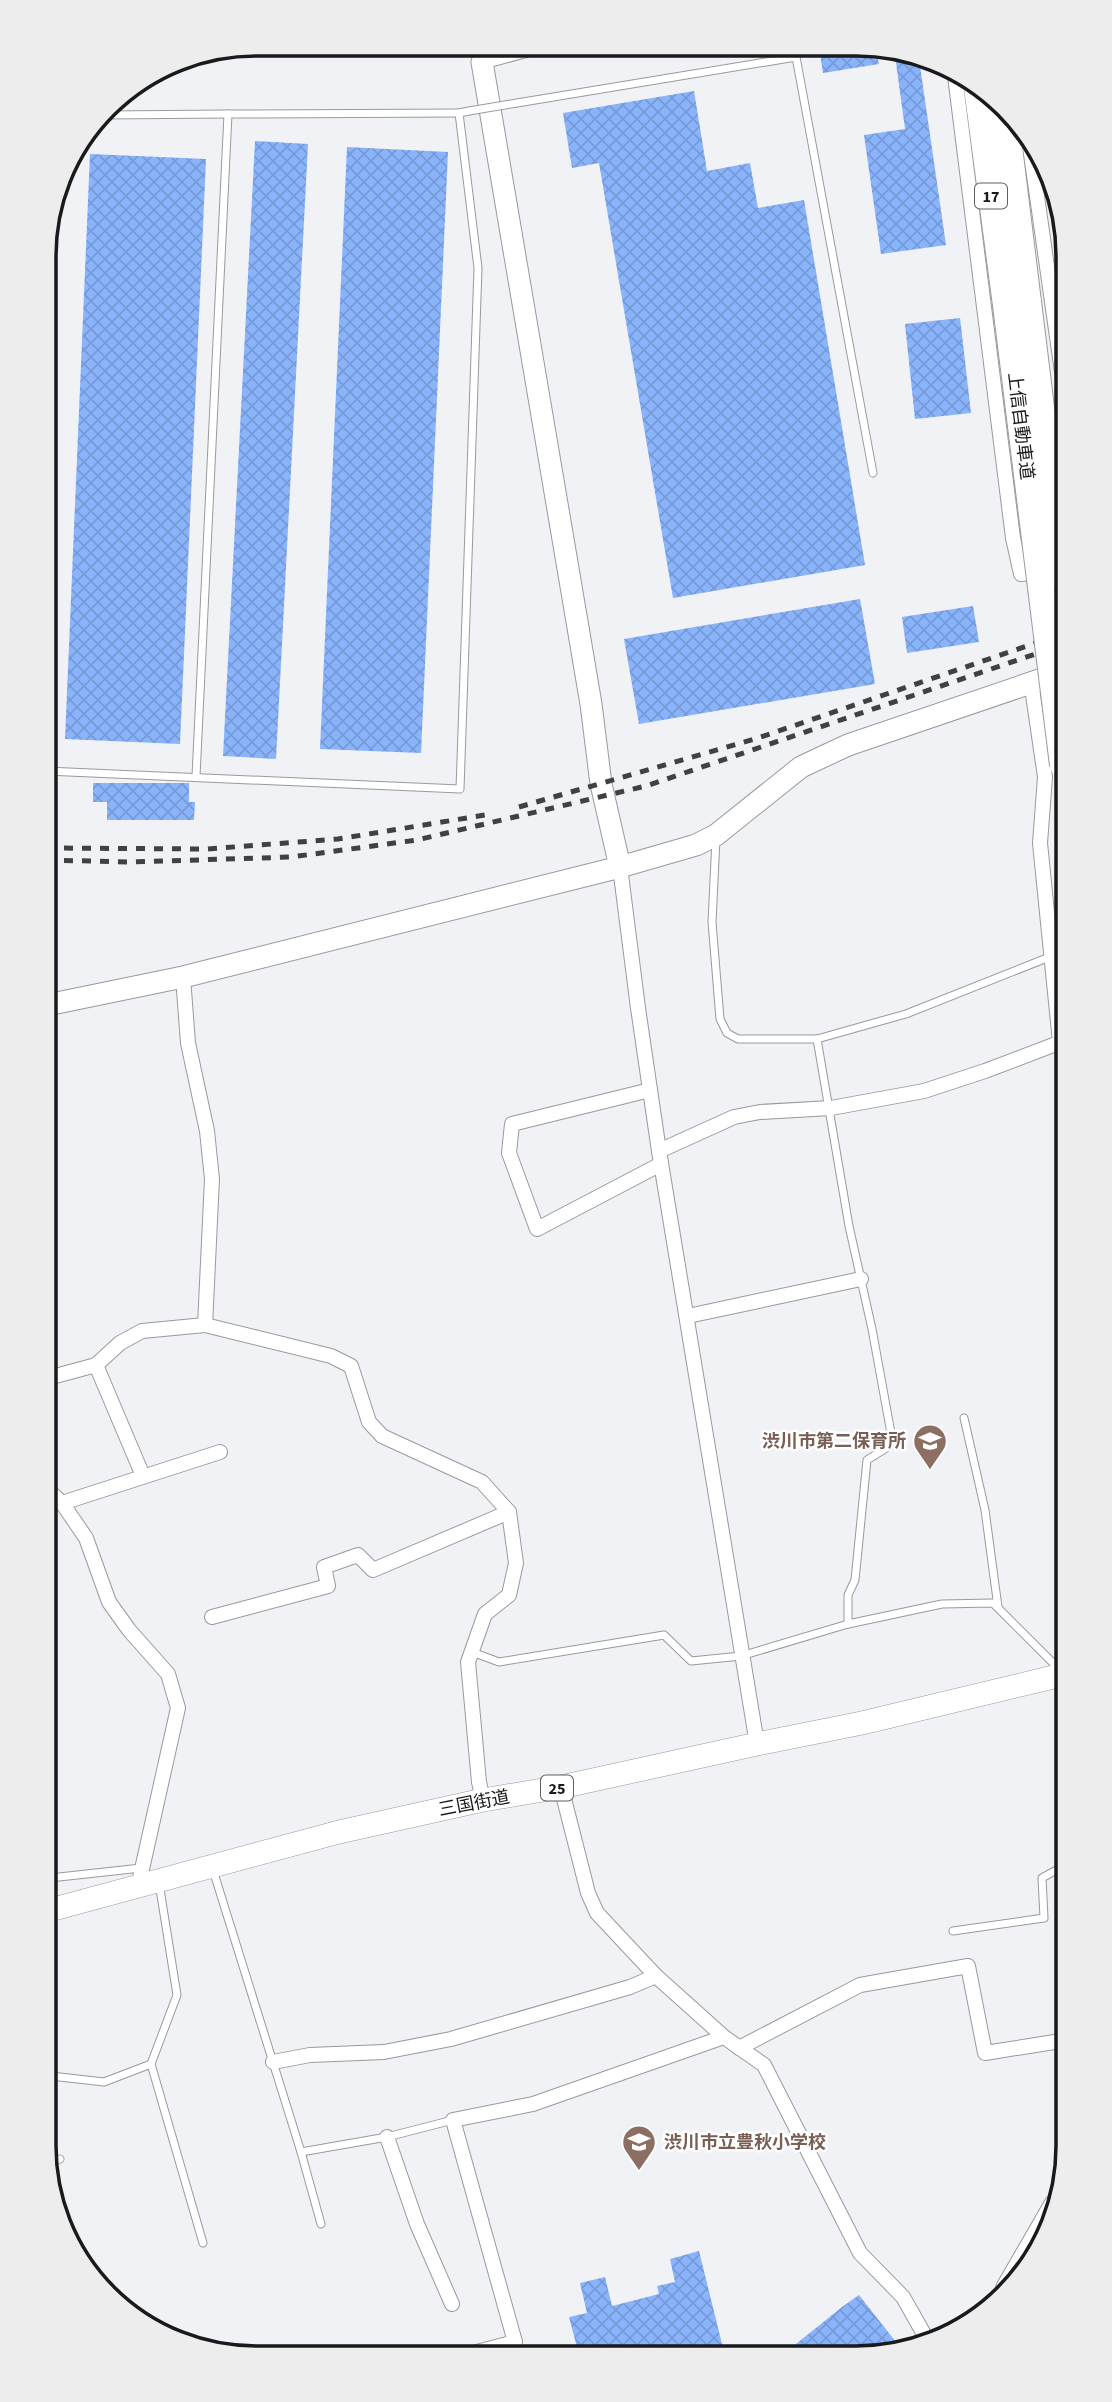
<svg xmlns="http://www.w3.org/2000/svg" width="1112" height="2402" font-family="'Source Sans 3','Noto Sans JP',sans-serif">
<defs>
<pattern id="building-cross-hatch" width="8" height="8" patternUnits="userSpaceOnUse" patternTransform="scale(1.75)"><rect width="8" height="8" fill="#89b4fc"/><path d="M0 0l8 8M0 8l8-8" fill="none" stroke="#769ad7"/></pattern>
</defs>
<rect width="100%" height="100%" fill="#f0f2f6"/>
<g fill="url(#building-cross-hatch)">
<path d="M819,47L876,48L879,64L823,73Z"/>
<path d="M894,48L919,59L946,245L881,254L864,135L905,129Z"/>
<path d="M694,91L707,171L750,163L758,208L804,200L865,565L673,598L599,163L572,168L563,113Z"/>
<path d="M255,141L308,144L276,759L223,756Z"/>
<path d="M347,147L448,152L421,753L320,749Z"/>
<path d="M90,154L206,159L180,744L65,739Z"/>
<path d="M960,318L971,413L915,419L905,324Z"/>
<path d="M860,599L875,684L639,724L624,639Z"/>
<path d="M973,606L979,642L907,653L902,617Z"/>
<path d="M93,783H189V802H195L194,820H107V802H93Z"/>
<path d="M699,2251L724,2352H597L595,2346L578,2351L569,2317L587,2313L580,2283L605,2277L612,2306L659,2294L657,2286L675,2282L670,2259Z"/>
<path d="M859,2295L903,2351L786,2352L842,2307Z"/>
</g>
<g fill="none" stroke-linecap="round" stroke-linejoin="round">
<g stroke="#989a9d" stroke-width="9">
<g id="lane">
<path d="M168,64L171,68H179L223,50"/>
<path d="M517,103L796,57L873,473"/>
<path d="M102,115L228,114"/>
<path d="M46,771L460,789L478,268L459,113L469,111"/>
<path d="M196,776L228,114L459,113"/>
<path d="M716,839L712,922L720,1019L727,1033L738,1039H817L906,1014L1052,956"/>
<path d="M48,1266L52,1284L48,1366"/>
<path d="M964,1418L985,1510L998,1607"/>
<path d="M848,1624L942,1604L993,1603L1061,1671"/>
<path d="M472,1652L499,1662L664,1635L691,1661L741,1656L848,1624V1595L855,1580L867,1460L893,1444L872,1329L849,1226L817,1039"/>
<path d="M213,1870L301,2152L321,2224"/>
<path d="M50,1878L141,1868"/>
<path d="M159,1883L177,1995L151,2064L203,2243"/>
<path d="M953,1931L1044,1918L1042,1878L1067,1864"/>
<path d="M51,2076L104,2082L151,2064"/>
<path d="M301,2152L387,2137L453,2120"/>
<path d="M51,2163L60,2159"/>
</g>
</g>
<g stroke="#989a9d" stroke-width="16">
<g id="street">
<path d="M479,45L482,62L540,46"/>
<path d="M955,76L1013,538L1021,574L1043,572"/>
<path d="M1028,133L1062,372"/>
<path d="M1031,681L1045,777L1040,843L1060,1042"/>
<path d="M620,867L638,1008L659,1151L757,1744"/>
<path d="M183,977L188,1043L207,1131L212,1179L205,1325"/>
<path d="M650,1090L512,1124L509,1153L537,1229L661,1164"/>
<path d="M659,1151L734,1117L760,1112L831,1108L924,1091L985,1071L1064,1041"/>
<path d="M688,1316L861,1279"/>
<path d="M96,1365L143,1476"/>
<path d="M48,1378L96,1365L120,1343L142,1331L205,1325L331,1356L351,1366L369,1422L382,1436L482,1482L509,1512L516,1563L509,1595L485,1614L468,1662L479,1782L483,1800"/>
<path d="M49,1491L62,1503L86,1538L109,1602L129,1630L168,1674L178,1708L138,1887"/>
<path d="M62,1503L220,1452"/>
<path d="M212,1617L328,1586L324,1567L358,1555L373,1570L509,1512"/>
<path d="M561,1787L588,1893L597,1913L656,1976L724,2037L764,2065L860,2253L903,2297L929,2343"/>
<path d="M739,2048L860,1985L968,1966L985,2053L1067,2040"/>
<path d="M273,2062L310,2055L384,2052L451,2039L630,1987L656,1976"/>
<path d="M387,2137L417,2224L452,2304"/>
<path d="M473,2353L515,2342L453,2120L533,2104L724,2037"/>
</g>
</g>
<g stroke="#989a9d" stroke-width="23">
<g id="secondary">
<path d="M620,867L696,845L716,835L801,767L848,745L1063,672"/>
<path d="M47,1005L183,977L620,867L601,784L591,704L482,62"/>
</g>
</g>
<g stroke="#989a9d" stroke-width="24">
<path id="primary" d="M50,1910L339,1832L483,1800L561,1787L757,1744L862,1723L1066,1674"/>
</g>
<g stroke="#989a9d" stroke-width="28">
<g id="highway">
<path d="M977,87L1006,305"/>
<path d="M1004,106L1028,302"/>
<path d="M1009,2289L1057,2206"/>
</g>
</g>
<use href="#lane" stroke="#fff" stroke-width="7"/>
<use href="#street" stroke="#fff" stroke-width="14"/>
<use href="#secondary" stroke="#fff" stroke-width="21"/>
<use href="#primary" stroke="#fff" stroke-width="23"/>
<use href="#highway" stroke="#fff" stroke-width="26"/>
<g stroke="#404142" stroke-width="5" stroke-dasharray="9 9" stroke-linecap="butt">
<path d="M519,807L758,738L1062,634"/>
<path d="M46,848L207,849L338,839L485,815"/>
<path d="M46,860L131,862L291,857L417,840L646,786L1062,645"/>
</g>
<g stroke="#989a9d" stroke-width="9" stroke-linecap="butt">
<path id="lane-bridge" d="M469,111L517,103"/>
</g>
<g stroke="#989a9d" stroke-width="28" stroke-linecap="butt">
<g id="highway-bridge">
<path d="M1028,302L1062,578"/>
<path d="M1006,305L1063,765"/>
</g>
</g>
<use href="#lane-bridge" stroke="#fff" stroke-width="7"/>
<use href="#highway-bridge" stroke="#fff" stroke-width="26"/>
</g>
<defs>
<g id="school-pin" transform="scale(1.75)"><path d="M0 17L-7.5 6A9.5 9.5 0 1 1 7.5 6Z" fill="#8d6e63" stroke="#fff"/><path d="M0-5L7-2L0 1L-7-2ZM-4 1L0 2.5L4 1V4Q0 6-4 4Z" fill="#fff"/></g>
</defs>
<g fill-rule="evenodd">
<use href="#school-pin" x="930" y="1441"/>
<use href="#school-pin" x="639" y="2142"/>
</g>
<g text-anchor="middle" stroke-width="5" stroke-linejoin="round" paint-order="stroke">
<g fill="#fff" stroke="#5e5f5f" stroke-width="2">
<rect x="975" y="183.5" width="32" height="25" rx="5"/>
<rect x="541" y="1775.5" width="32" height="25" rx="5"/>
</g>
<g font-size="16" font-weight="bold" fill="#191a1b">
<text x="991" y="202">17</text>
<text x="557" y="1794">25</text>
</g>
<g font-size="18" fill="#191a1b" stroke="#fff">
<text transform="translate(1021 426) rotate(83)" y="6">上信自動車道</text>
<text transform="translate(474 1803) rotate(-11)" y="6">三国街道</text>
</g>
<g font-size="18" font-weight="bold" fill="#785e54" stroke="#fff" text-anchor="end">
<text x="906" y="1447">渋川市第二保育所</text>
<text x="664" y="2148" text-anchor="start">渋川市立豊秋小学校</text>
</g>
</g>
<path d="M0 0H1112V2402H0ZM256 56H856A200 200 0 0 1 1056 256V2146A200 200 0 0 1 856 2346H256A200 200 0 0 1 56 2146V256A200 200 0 0 1 256 56Z" fill="#ededed" fill-rule="evenodd"/>
<path fill="none" stroke="#191a1b" stroke-width="3.5" d="M256 56H856A200 200 0 0 1 1056 256V2146A200 200 0 0 1 856 2346H256A200 200 0 0 1 56 2146V256A200 200 0 0 1 256 56Z"/>
</svg>
